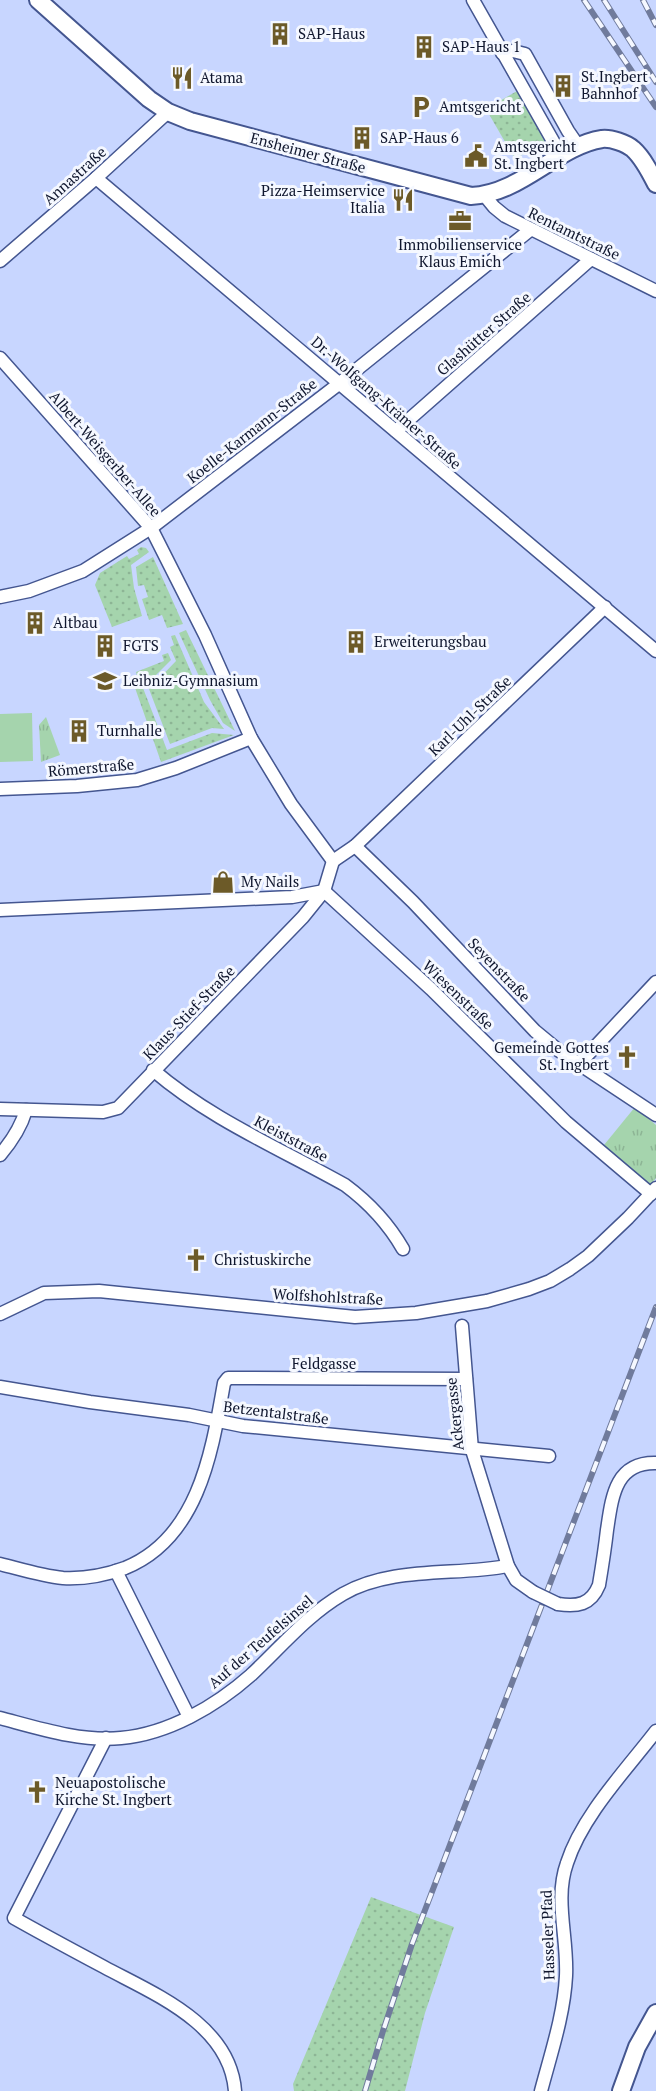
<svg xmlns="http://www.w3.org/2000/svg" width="656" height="2091" font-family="'PT Serif',serif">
<defs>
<pattern id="grass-dots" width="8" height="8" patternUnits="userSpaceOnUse" patternTransform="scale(1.5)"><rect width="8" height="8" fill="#a5d4ad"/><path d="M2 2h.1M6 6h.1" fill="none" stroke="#8db595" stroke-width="1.8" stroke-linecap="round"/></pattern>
<pattern id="park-tufts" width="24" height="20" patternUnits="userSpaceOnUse" patternTransform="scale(1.5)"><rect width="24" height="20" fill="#a5d4ad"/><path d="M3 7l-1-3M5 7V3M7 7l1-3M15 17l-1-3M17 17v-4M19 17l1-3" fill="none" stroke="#8db595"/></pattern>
</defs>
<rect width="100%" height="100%" fill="#c8d6ff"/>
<g fill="url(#grass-dots)">
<path d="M517,91L546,141L515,159L486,109Z"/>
<path d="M141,547L146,548L149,552L131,565L134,588L142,616L112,627L95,585L100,573L127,556L129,559L139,554L137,550Z"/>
<path d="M153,557L183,624L167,628L162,615L149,620L142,599L148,597L144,585L138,586L136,567Z"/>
<path d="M186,630L235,731L223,723L210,700L179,633Z"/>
<path d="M175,635L204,702L224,729L212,728L170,744L149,689L176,661L170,647L174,645L171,636Z"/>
<path d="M168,653L171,660L143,688L167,750L212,733L234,735L161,762L134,685L139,683L136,672L164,661L162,655Z"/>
<path d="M371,1897L454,1927L425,2013L405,2091H294L293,2084Z"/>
</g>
<g fill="url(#park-tufts)">
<path d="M46,717L60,755L41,762L39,725Z"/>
<path d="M635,1107L656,1125V1178L649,1187L604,1145Z"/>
</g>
<path fill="#a5d4ad" d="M32,713L33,761L0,762V714Z"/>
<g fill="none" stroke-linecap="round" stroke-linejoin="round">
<g stroke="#445690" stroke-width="15">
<g id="street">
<path d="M473,0L562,157"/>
<path d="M502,53L513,51L525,54L568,131L579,147"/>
<path d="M96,178L656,651"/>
<path d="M485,196L494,207L505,216L656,291"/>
<path d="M0,261L96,178L168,112"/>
<path d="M0,358L151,528L205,635L251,738L291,804L333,861"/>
<path d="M396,431L591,259"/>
<path d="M0,597L29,591L83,571L151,528L340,383L530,230"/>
<path d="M0,789L77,786L137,780L176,768L251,738"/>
<path d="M355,846L413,902L535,1031L558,1050L656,1115"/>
<path d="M333,861L355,846L605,607"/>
<path d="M324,891L431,989L566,1122L651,1194"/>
<path d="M0,910L292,897L324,891"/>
<path d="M579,1064L656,982"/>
<path d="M153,1070C210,1119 279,1148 345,1185C368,1202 388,1223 403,1249"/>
<path d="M0,1109L103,1112L118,1108L303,917L324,891L333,861"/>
<path d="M0,1155C12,1141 21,1127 26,1110"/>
<path d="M0,1314L44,1293L99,1291L355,1317L416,1313L487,1301L529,1289L550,1281L570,1269L588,1256L628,1218L656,1188"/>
<path d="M462,1326L472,1450L508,1566L516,1580L533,1592"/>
<path d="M0,1387L90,1402L189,1415L243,1426L549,1456"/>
<path d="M0,1564C20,1569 42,1576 63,1578C84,1579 106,1575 125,1568C199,1538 212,1451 224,1383L228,1378L466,1379"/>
<path d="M116,1571L189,1717"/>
<path d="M558,1604C577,1607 591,1605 599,1585C602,1567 605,1548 607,1530C612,1497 615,1462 656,1463"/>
<path d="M0,1718C38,1728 81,1742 121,1738C168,1734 216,1706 251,1675C281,1647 307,1615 343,1594C392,1566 455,1576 508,1566"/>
<path d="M106,1738L14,1918C44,1935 74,1951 104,1967C154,1994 230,2024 235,2091"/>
<path d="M541,2091C551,2053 564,2015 566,1976C568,1938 554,1899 567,1863C582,1816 626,1770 656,1731"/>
</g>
</g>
<g stroke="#445690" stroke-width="20">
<g id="secondary">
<path d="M38,0L149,99L168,112L190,121L471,196C521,194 557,146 602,139C611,138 626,143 633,149C643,158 650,172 656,184"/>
<path d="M621,2091L637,2047L656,2013"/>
</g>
</g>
<use href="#street" stroke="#fff" stroke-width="12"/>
<use href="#secondary" stroke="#fff" stroke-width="16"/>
<g stroke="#707b9c" stroke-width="6">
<g id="rail">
<path d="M584,0L656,107"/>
<path d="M604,0L656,82"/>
<path d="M643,0L656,25"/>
<path d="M365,2091L383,2031L412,1944L656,1307"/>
</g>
</g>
<use href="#rail" stroke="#f5f8ff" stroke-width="4" stroke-dasharray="11" stroke-linecap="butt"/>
<g stroke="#445690" stroke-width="15" stroke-linecap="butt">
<path id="street-bridge" d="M533,1592L558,1604"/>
</g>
<use href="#street-bridge" stroke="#fff" stroke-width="12"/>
</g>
<defs>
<g id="building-bare" transform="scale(1.8)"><path d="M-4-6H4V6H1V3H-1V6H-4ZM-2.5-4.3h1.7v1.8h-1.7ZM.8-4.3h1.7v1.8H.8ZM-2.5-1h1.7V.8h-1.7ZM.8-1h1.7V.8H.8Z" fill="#6c5a28" stroke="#f5f8ff" stroke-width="2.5" paint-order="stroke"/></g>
<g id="restaurant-bare" transform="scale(1.8)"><path d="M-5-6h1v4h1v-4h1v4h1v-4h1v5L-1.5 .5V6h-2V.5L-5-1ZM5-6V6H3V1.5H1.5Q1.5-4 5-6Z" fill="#6c5a28" stroke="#f5f8ff" stroke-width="2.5" paint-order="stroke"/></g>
<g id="parking-bare" transform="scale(1.8)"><path d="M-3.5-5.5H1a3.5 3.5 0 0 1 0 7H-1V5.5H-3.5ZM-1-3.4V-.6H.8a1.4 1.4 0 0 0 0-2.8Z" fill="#6c5a28" stroke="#f5f8ff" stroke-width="2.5" paint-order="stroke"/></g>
<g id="civic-bare" transform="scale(1.8)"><path d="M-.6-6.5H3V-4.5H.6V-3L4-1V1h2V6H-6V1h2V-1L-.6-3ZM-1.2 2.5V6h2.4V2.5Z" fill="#6c5a28" stroke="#f5f8ff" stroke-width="2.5" paint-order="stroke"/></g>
<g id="office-bare" transform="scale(1.8)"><path d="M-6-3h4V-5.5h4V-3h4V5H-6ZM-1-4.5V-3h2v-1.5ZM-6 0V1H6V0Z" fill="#6c5a28" stroke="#f5f8ff" stroke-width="2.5" paint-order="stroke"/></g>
<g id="school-bare" transform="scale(1.8)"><path d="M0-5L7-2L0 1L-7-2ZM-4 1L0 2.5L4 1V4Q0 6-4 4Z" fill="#6c5a28" stroke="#f5f8ff" stroke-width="2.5" paint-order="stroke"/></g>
<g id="shop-bare" transform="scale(1.8)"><path d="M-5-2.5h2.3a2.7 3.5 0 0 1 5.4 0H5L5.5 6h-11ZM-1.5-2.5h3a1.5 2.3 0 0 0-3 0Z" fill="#6c5a28" stroke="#f5f8ff" stroke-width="2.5" paint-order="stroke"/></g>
<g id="church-bare" transform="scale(1.8)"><path d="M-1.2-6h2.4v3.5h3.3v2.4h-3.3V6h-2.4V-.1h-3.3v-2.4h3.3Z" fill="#6c5a28" stroke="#f5f8ff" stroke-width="2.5" paint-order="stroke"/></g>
</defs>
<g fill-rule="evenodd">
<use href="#building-bare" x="280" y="34"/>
<use href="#building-bare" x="424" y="47"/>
<use href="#restaurant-bare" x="182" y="78"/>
<use href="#building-bare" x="563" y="86"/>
<use href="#parking-bare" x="421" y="107"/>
<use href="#building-bare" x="362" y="138"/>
<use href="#civic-bare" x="476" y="156"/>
<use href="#restaurant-bare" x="403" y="200"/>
<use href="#office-bare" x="460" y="221"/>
<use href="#building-bare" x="35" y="623"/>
<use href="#building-bare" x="356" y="642"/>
<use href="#building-bare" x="105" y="646"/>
<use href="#school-bare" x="105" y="681"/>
<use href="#building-bare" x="79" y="731"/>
<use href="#shop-bare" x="223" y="882"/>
<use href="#church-bare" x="627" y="1057"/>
<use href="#church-bare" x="196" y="1260"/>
<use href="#church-bare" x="37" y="1792"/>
</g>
<g text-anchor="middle" stroke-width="6" stroke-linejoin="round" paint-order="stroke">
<g font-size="15" fill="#0f162e" stroke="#f5f8ff" text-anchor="start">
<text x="298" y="39">SAP-Haus</text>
<text x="442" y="52">SAP-Haus 1</text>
<text x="581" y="82">St.Ingbert<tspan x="581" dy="17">Bahnhof</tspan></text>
<text x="200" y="83">Atama</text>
<text x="439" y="112">Amtsgericht</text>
<text x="380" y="143">SAP-Haus 6</text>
<text x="494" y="152">Amtsgericht<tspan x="494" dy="17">St. Ingbert</tspan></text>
<text x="385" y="196" text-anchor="end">Pizza-Heimservice<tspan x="385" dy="17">Italia</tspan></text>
<text x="460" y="250" text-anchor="middle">Immobilienservice<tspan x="460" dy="17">Klaus Emich</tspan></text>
<text x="53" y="628">Altbau</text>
<text x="374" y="647">Erweiterungsbau</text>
<text x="123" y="651">FGTS</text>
<text x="123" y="686">Leibniz-Gymnasium</text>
<text x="97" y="736">Turnhalle</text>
<text x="241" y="887">My Nails</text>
<text x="609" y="1053" text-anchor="end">Gemeinde Gottes<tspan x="609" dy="17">St. Ingbert</tspan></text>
<text x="214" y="1265">Christuskirche</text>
<text x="55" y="1788">Neuapostolische<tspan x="55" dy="17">Kirche St. Ingbert</tspan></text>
</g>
<g font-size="15" fill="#0f162e" stroke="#f5f8ff">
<text transform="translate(308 153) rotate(15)" y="5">Ensheimer Straße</text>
<text transform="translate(75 176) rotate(-42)" y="5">Annastraße</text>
<text transform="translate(574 234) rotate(26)" y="5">Rentamtstraße</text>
<text transform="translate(484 334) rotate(-41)" y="5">Glashütter Straße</text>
<text transform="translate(386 403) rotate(41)" y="5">Dr.-Wolfgang-Krämer-Straße</text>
<text transform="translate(252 431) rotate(-38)" y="5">Koelle-Karmann-Straße</text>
<text transform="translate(105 454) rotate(49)" y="5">Albert-Weisgerber-Allee</text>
<text transform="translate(470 716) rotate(-44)" y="5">Karl-Uhl-Straße</text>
<text transform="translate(91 768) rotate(-5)" y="5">Römerstraße</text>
<text transform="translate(499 970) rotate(46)" y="5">Seyenstraße</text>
<text transform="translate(458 995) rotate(44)" y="5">Wiesenstraße</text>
<text transform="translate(189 1013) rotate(-46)" y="5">Klaus-Stief-Straße</text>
<text transform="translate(291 1139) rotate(28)" y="5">Kleiststraße</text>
<text transform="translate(328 1297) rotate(3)" y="5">Wolfshohlstraße</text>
<text x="324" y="1369">Feldgasse</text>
<text transform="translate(276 1413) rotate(7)" y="5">Betzentalstraße</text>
<text transform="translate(455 1414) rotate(-96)" y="5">Ackergasse</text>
<text transform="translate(261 1642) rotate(-41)" y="5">Auf der Teufelsinsel</text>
<text transform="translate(548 1935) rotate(-92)" y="5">Hasseler Pfad</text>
</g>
</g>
</svg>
